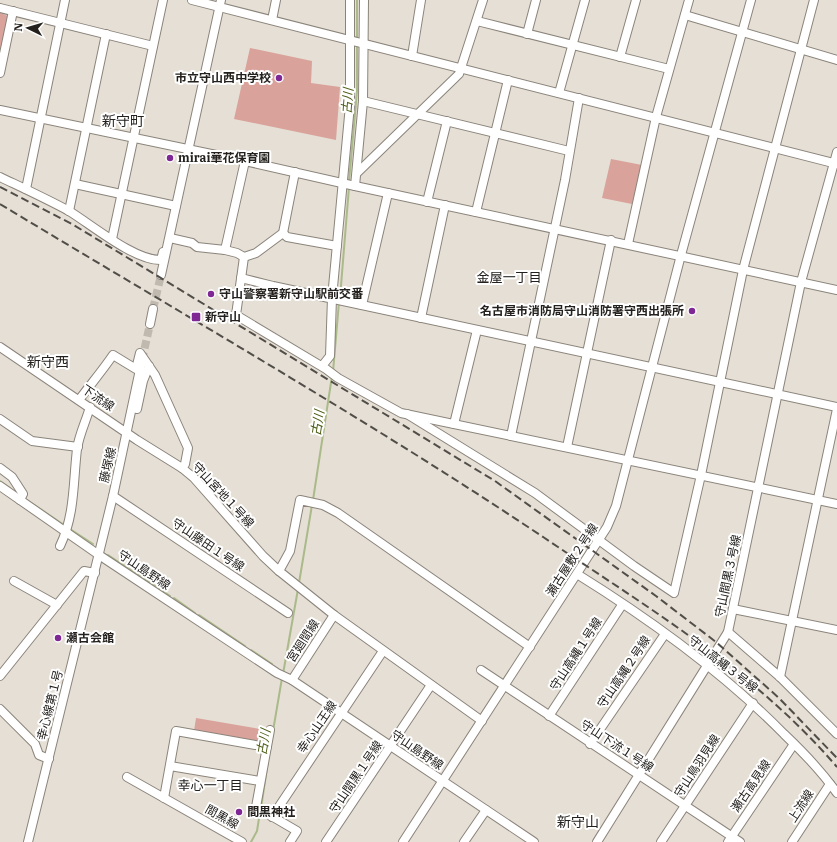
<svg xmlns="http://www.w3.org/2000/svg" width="837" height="842" font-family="'IBM Plex Serif','Noto Sans JP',serif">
<rect width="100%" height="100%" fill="#e6dfd5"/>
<g fill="#d9a29a">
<path d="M0,13L8,16L0,62Z"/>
<path d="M250,48L312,61L311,83L340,87L336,140L234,119Z"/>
<path d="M611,159L642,165L632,204L602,198Z"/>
<path d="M196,718L266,730L264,744L194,731Z"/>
</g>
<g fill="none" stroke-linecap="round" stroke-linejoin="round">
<g stroke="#abba8a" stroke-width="2">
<path d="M357,0V39"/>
<path d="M349,182L357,91V45"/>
<path d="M340,298L349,187"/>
<path d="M333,372L339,302"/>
<path d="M0,481L10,488"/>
<path d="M27,500L64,525"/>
<path d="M313,500L332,376"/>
<path d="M70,529L93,544"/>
<path d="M108,555L170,596"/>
<path d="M299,583L312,505"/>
<path d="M174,598L195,613"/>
<path d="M199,615L245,646"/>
<path d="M251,650L272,664"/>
<path d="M283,674L298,589"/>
<path d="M273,731L282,678"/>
<path d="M261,808L268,761"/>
<path d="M251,842L257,831L260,812"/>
</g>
<g stroke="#bfb9b0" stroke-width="8" stroke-dasharray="8 4" stroke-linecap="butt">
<path d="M153,309L161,275"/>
<path d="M142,360L150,324"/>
</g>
<g stroke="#8b847b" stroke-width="10">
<g id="minor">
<path d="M192,0L837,164"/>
<path d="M0,8L153,46"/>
<path d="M685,15L837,60"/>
<path d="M272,20L276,0"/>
<path d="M477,21L669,69"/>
<path d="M527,34L536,0"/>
<path d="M412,56L421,0"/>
<path d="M620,57L636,0"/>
<path d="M0,73L13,11"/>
<path d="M559,93L585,0"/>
<path d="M363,101L569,151"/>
<path d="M0,110L245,161L355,186L837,290"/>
<path d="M357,173L459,74L483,0"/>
<path d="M0,177C23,188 47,199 69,211C92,225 135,261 161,260L163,252"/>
<path d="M75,184L176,206"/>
<path d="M355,186L363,101L364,0"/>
<path d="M26,189L65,0"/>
<path d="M427,202L447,121"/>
<path d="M69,211L106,34"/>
<path d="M476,212L508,80"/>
<path d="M283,233L287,237L337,246"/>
<path d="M170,238L192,243L197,247L225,250L237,253L244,257L256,253L283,233L295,172"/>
<path d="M112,239L163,0"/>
<path d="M628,244L656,117L689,0"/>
<path d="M225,250L245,161"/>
<path d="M244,257L236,315L326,369L338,378L401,413L837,504"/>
<path d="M161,275L221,0"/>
<path d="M241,278L273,286L837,407"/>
<path d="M362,305L388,193"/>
<path d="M421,318L445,205"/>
<path d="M150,324L153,309"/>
<path d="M0,347L137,440L182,468L194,478L263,556L279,571L334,615L482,721"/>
<path d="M137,365L140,353L155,375L188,448L185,464L182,468"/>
<path d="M322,366L330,356L332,298L350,105V0"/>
<path d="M79,400C91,384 102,371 113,355L136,369"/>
<path d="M137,409L143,381L149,366"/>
<path d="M407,414L535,493L634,566L674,593L701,475L743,270L814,0"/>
<path d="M0,419L32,441L78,447"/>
<path d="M454,424L477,330"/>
<path d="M511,436L565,180L579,98"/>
<path d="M567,447L611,240"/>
<path d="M0,468L12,477L23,494L20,500"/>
<path d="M0,486L99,555L277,673L292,680L534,842"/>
<path d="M113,496L288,613"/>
<path d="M60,546C75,515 73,483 77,449C79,435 86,421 90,407"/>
<path d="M279,571L290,551L300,500L323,505L338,513L530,647"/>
<path d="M577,574C651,620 723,672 784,734C803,752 822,772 837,793"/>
<path d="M14,581L57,605"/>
<path d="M733,609L837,630"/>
<path d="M728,632L780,677L837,734"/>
<path d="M481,670L740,842"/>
<path d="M0,676L84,571L95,573"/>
<path d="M780,677L837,409"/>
<path d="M292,680L334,615"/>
<path d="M0,709L35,744L39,755L49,759"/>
<path d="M549,716L622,605"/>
<path d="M270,730L256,807L297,831L290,842"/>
<path d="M590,744L665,634"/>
<path d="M170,766L260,781"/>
<path d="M127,777L242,842"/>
<path d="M164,798L176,731L267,747"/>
<path d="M272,817L383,651"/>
<path d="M28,842L113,496L142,360"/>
<path d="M326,842L431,685"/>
<path d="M403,842L607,527L616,506L681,255L751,0"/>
<path d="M464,842L486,810"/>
<path d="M597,842L728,632L801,282L837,152"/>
<path d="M661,842L753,703"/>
<path d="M728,842L794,744"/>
<path d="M792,842L830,784"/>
</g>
</g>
<use href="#minor" stroke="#fff" stroke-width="8"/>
<g stroke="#514d48" stroke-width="2" stroke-dasharray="8 4" stroke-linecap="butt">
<path d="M0,187L72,224L495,481L656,596L716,642L779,698L837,758"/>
<path d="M0,204C187,317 377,425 558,547C658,614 758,675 837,767"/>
</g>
</g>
<g fill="#7f2895" stroke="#fff" stroke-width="1.5">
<circle cx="279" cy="78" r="4"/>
<circle cx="170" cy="158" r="4"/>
<circle cx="211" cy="294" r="4"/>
<circle cx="692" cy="311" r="4"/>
<rect x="191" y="312" width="10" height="10" rx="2"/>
<circle cx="58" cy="638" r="4"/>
<circle cx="239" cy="812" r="4"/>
</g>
<g text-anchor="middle" stroke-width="4" stroke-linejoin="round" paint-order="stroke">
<g font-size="12" font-weight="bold" fill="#23201d" stroke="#fff" text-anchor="start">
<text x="271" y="82" text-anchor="end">市立守山西中学校</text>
<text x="178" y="162">mirai華花保育園</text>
<text x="219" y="298">守山警察署新守山駅前交番</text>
<text x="684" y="315" text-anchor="end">名古屋市消防局守山消防署守西出張所</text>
<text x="205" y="321">新守山</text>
<text x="66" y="642">瀬古会館</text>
<text x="247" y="816">間黒神社</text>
</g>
<g font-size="12" fill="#23201d" stroke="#fff">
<text transform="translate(98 398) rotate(34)" y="4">下流線</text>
<text transform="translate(108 465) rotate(-77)" y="4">藤塚線</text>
<text transform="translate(223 495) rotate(47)" y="4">守山宮地１号線</text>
<text transform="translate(208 545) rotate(34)" y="4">守山藤田１号線</text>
<text transform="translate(572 560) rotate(-57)" y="4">瀬古屋敷２号線</text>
<text transform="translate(144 570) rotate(34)" y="4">守山島野線</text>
<text transform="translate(728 576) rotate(-78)" y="4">守山間黒３号線</text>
<text transform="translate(303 641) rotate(-57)" y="4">宮廻間線</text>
<text transform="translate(576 654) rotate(-57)" y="4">守山高縄１号線</text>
<text transform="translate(723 664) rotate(38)" y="4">守山高縄３号線</text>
<text transform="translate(624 672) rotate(-56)" y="4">守山高縄２号線</text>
<text transform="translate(50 705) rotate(-76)" y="4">幸心線第１号</text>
<text transform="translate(317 727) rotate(-56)" y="4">幸心山王線</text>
<text transform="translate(617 746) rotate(33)" y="4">守山下流１号線</text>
<text transform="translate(417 750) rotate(34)" y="4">守山島野線</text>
<text transform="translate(697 766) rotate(-57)" y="4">守山鳥羽見線</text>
<text transform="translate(356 777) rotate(-56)" y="4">守山間黒１号線</text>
<text transform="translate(751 786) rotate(-56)" y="4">瀬古高見線</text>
<text transform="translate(801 806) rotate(-57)" y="4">上流線</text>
<text transform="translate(222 817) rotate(29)" y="4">間黒線</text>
</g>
<g font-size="13" font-style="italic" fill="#4d5e16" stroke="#fff">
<text transform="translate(347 101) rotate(-86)" y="5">古川</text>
<text transform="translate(317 423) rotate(-81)" y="5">古川</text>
<text transform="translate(263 742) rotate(-80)" y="5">古川</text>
</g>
<g font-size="13" fill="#23201d" stroke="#fff">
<text x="509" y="282">金屋一丁目</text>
<text x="210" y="790">幸心一丁目</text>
</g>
<g font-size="14" fill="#23201d" stroke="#fff">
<text x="123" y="126">新守町</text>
<text x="48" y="367">新守西</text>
<text x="578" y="827">新守山</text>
</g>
</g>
<g transform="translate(28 28) rotate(275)" stroke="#ffffff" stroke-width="3" paint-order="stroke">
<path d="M0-3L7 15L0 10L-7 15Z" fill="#23201d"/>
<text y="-6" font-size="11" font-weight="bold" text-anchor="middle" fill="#23201d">N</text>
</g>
</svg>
